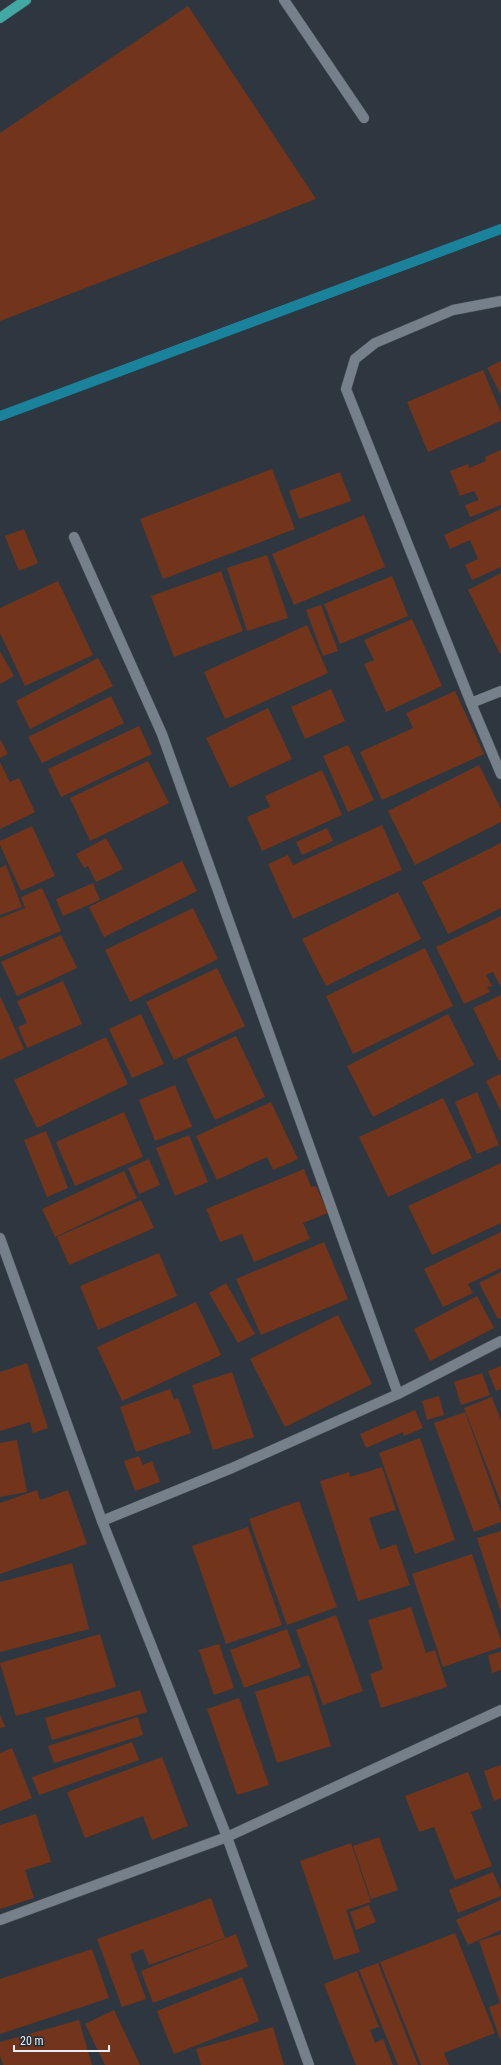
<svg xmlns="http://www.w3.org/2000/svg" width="501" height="2065" font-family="'Roboto Condensed',sans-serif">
<rect width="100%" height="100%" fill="#2e3740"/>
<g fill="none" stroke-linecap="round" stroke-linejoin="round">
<path stroke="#1a839b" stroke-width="10" d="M0,416L501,229"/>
</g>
<g fill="#72341b">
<path d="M188,6L316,199L0,321V133Z"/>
<path d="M501,361V395L487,368Z"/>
<path d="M483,370L501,413V421L428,452L407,402Z"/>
<path d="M501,450V505L470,517L465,505L479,500L474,491L460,496L450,471L468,464L469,468L486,461L485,457Z"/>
<path d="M272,469L295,529L163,579L140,519Z"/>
<path d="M340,472L351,501L299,519L289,491Z"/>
<path d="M501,509V567L472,580L465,565L478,559L470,540L450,549L444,535Z"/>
<path d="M364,515L385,567L294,605L272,554Z"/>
<path d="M24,529L38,563L19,571L5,536Z"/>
<path d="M267,555L288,618L247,631L227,568Z"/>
<path d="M221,571L243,631L174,657L151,596Z"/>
<path d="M501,573V653L500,654L468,590Z"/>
<path d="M392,576L408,616L340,644L324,604Z"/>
<path d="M58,581L93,655L25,686L0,633V608Z"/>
<path d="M321,605L338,651L323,656L306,610Z"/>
<path d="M412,619L442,686L386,712L364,664L374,660L364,640Z"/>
<path d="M307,625L328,673L225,719L204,672Z"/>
<path d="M0,651L14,676L0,684Z"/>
<path d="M98,658L113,686L30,729L16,701Z"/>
<path d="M331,689L345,721L305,739L291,707Z"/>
<path d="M455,691L484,754L382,800L360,752L413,728L406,713Z"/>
<path d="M111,696L124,723L42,763L28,737Z"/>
<path d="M268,708L292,759L230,788L206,738Z"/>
<path d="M139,726L152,754L61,797L48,769Z"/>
<path d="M0,739L8,754L0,758Z"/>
<path d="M348,745L374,800L348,812L323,756Z"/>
<path d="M148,761L169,803L90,841L70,798Z"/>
<path d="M0,762L10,782L19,778L35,812L0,829Z"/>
<path d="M479,765L501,809V822L415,865L388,811Z"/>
<path d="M322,770L342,815L262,851L247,817L270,807L265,796Z"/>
<path d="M382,825L402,870L293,919L268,864L288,855L293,865Z"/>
<path d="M32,826L55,876L21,891L0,845V841Z"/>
<path d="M327,828L333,841L302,855L296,842Z"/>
<path d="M106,838L123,869L96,882L88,866L84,868L76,854Z"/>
<path d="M501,843V908L448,934L422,882Z"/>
<path d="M182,861L197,891L104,937L89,907Z"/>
<path d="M6,865L22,907L0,915V868Z"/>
<path d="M93,883L100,900L63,916L56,899Z"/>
<path d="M42,888L61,931L0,957V918L25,908L21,897Z"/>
<path d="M398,892L421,939L326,986L302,939Z"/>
<path d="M193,908L218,959L130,1002L105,950Z"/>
<path d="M501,916V987L493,972L486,975L492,986L487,987L490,992L464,1004L436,947Z"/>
<path d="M61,935L77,968L17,996L1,962Z"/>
<path d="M425,948L453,1006L353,1054L326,996Z"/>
<path d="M217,968L245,1026L174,1060L146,1002Z"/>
<path d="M63,981L82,1024L27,1048L18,1027L27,1023L17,1001Z"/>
<path d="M501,995V1060L499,1061L473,1008Z"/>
<path d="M0,996L24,1049L0,1060Z"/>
<path d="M141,1014L164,1064L132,1078L109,1029Z"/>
<path d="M448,1014L474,1065L373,1117L347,1066Z"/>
<path d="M236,1036L265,1097L215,1120L186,1059Z"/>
<path d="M106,1037L128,1084L37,1128L14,1080Z"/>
<path d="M500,1074L501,1076V1111L486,1081Z"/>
<path d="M175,1085L192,1127L155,1141L139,1100Z"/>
<path d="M477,1092L499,1145L477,1154L455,1102Z"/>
<path d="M443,1098L472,1158L388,1197L359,1137Z"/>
<path d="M271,1102L298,1159L273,1170L267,1157L217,1180L196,1136Z"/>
<path d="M124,1112L143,1157L75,1186L56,1142Z"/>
<path d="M46,1131L68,1188L47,1197L24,1140Z"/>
<path d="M189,1135L208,1182L175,1196L156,1148Z"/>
<path d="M149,1159L160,1185L139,1194L128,1168Z"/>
<path d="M501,1163V1223L432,1255L408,1206Z"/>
<path d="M304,1169L311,1187L316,1186L328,1213L303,1223L310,1239L254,1262L242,1234L220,1242L206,1209Z"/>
<path d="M124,1171L137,1198L55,1237L42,1209Z"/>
<path d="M141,1200L154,1228L69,1265L57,1237Z"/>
<path d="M501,1232V1268L468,1284L473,1293L443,1307L424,1269Z"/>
<path d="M324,1242L348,1299L261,1335L236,1279Z"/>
<path d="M159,1253L177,1296L98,1330L80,1286Z"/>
<path d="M501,1272V1318L498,1319L479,1283Z"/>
<path d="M226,1283L255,1334L238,1343L209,1293Z"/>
<path d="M477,1296L494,1328L430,1361L414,1329Z"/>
<path d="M196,1302L221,1355L122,1401L97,1347Z"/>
<path d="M338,1315L372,1384L285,1427L250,1359Z"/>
<path d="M27,1363L48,1428L33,1433L30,1422L0,1431V1372Z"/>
<path d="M501,1366V1389L496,1391L488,1371Z"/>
<path d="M232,1372L254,1437L213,1450L192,1385Z"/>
<path d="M482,1373L490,1395L461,1405L454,1382Z"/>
<path d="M170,1389L174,1400L178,1398L191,1433L136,1452L120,1407Z"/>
<path d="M439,1396L444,1415L427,1420L422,1401Z"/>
<path d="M492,1397L501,1421V1503L464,1408Z"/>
<path d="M415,1410L423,1428L404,1436L403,1432L366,1448L360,1434Z"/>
<path d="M465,1412L501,1512V1522L474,1532L434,1423Z"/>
<path d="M420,1438L455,1540L415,1554L379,1453Z"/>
<path d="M17,1440L27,1492L0,1497V1443Z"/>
<path d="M139,1456L143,1465L152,1461L160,1482L135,1491L124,1461Z"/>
<path d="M382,1467L396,1510L369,1518L380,1550L396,1544L410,1585L358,1601L320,1481L349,1472L350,1477Z"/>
<path d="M37,1490L40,1500L68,1490L87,1544L0,1574V1503Z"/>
<path d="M299,1501L337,1607L287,1625L249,1519Z"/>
<path d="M248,1527L282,1625L226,1644L192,1546Z"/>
<path d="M501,1531V1613L477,1538Z"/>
<path d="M472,1554L501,1641V1647L443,1667L412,1574Z"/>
<path d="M72,1563L89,1629L0,1652V1582Z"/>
<path d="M411,1607L426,1653L435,1650L447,1687L381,1708L370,1674L383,1669L368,1620Z"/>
<path d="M336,1615L363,1691L323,1705L296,1630Z"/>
<path d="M287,1629L301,1667L244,1688L230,1650Z"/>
<path d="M100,1634L116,1687L16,1716L0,1663Z"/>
<path d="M219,1644L234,1688L214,1695L199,1650Z"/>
<path d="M501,1652V1670L492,1673L488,1655Z"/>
<path d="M309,1675L331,1746L277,1763L255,1692Z"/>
<path d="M140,1690L147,1712L52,1740L45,1718Z"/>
<path d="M239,1698L269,1785L237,1795L207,1709Z"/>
<path d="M0,1714L5,1727L0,1728Z"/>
<path d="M138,1717L143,1735L54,1763L48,1746Z"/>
<path d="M132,1742L139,1760L39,1795L32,1777Z"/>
<path d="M12,1748L32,1798L0,1811V1753Z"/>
<path d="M162,1757L188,1826L152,1840L143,1816L85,1838L67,1792Z"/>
<path d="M501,1765V1798L494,1801L484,1771Z"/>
<path d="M468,1772L482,1808L471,1812L492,1866L455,1880L434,1827L419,1832L405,1796Z"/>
<path d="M36,1814L51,1862L25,1870L34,1898L0,1909V1825Z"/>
<path d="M379,1837L398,1890L371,1899L353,1846Z"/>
<path d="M351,1843L371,1902L346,1910L360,1952L334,1960L300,1861Z"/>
<path d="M493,1872L501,1891V1896L458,1913L449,1890Z"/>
<path d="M211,1898L225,1938L149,1965L143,1949L130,1954L146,1999L122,2007L97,1939Z"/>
<path d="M501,1900V1930L468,1945L456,1920Z"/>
<path d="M369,1905L376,1922L356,1930L350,1912Z"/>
<path d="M455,1933L495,2033L444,2053L449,2065H421L380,1962Z"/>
<path d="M236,1934L248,1967L153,2003L141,1971Z"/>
<path d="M501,1934V2038L500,2039L489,2007L500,2003L479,1941Z"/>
<path d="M92,1949L109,1998L0,2034V1979Z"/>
<path d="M378,1963L418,2065H398L359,1970Z"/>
<path d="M357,1971L379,2027L370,2030L375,2043L383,2039L393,2065H356L324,1984Z"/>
<path d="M242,1977L259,2021L174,2054L157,2011Z"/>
<path d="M114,2010L140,2065H105L85,2024Z"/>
<path d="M79,2020L92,2065H3L0,2056V2042Z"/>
<path d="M273,2027L284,2065H201L196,2049Z"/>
</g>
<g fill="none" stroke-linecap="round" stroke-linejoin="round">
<g stroke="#4d545c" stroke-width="11">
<g id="minor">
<path d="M284,0L364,118"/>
<path d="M501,301L453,310L375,343L355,359L346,389L471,703L501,774"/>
<path d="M74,537L162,734L398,1394L232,1468L102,1521"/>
<path d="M471,703L501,691"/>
<path d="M0,1238L102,1521L227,1837L309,2065"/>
<path d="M398,1394L501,1341"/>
<path d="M0,1920L227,1837L501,1710"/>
</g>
</g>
<g stroke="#4d545c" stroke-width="11">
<path id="major" d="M0,18L26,0"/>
</g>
<use href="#minor" stroke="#75808a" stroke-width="10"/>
<use href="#major" stroke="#42a8a3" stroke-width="10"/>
</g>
<path d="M14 2045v6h95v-6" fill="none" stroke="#e9eff5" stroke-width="2"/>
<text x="20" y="2045" font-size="12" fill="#e9eff5" stroke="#242d35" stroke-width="3" paint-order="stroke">20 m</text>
</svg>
